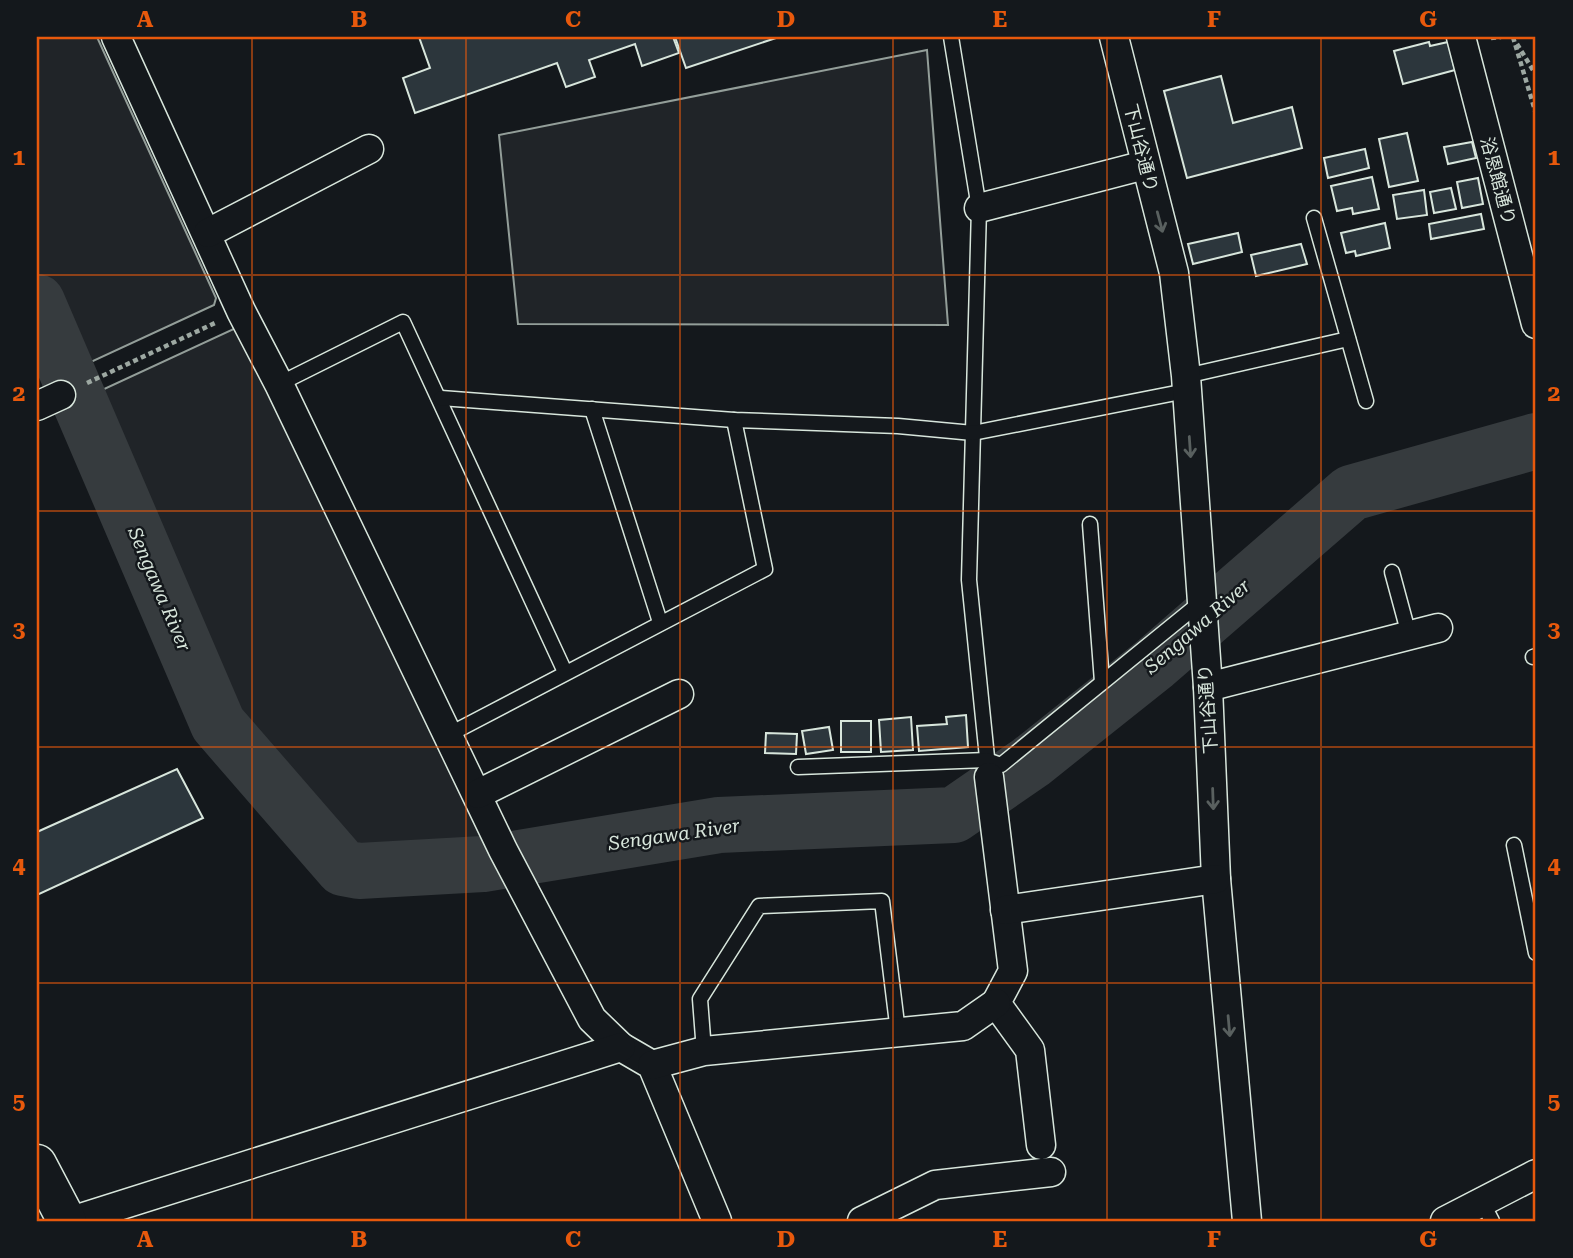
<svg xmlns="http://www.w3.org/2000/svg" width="1573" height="1258" font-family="'Roboto Serif','Noto Sans JP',serif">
<rect width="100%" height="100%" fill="#14181c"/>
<g fill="#202428" stroke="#939e99" stroke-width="2">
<path d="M37,37H97L216,298L214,305L78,368L37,275Z"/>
<path d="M927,50L948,325L518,324L499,135Z"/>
<path d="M240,326L488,847L354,856L223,710L89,396Z"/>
</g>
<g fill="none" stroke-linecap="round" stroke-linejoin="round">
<path stroke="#363b3e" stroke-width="56" d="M37,302L218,724L343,868L359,871L483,864L719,825L954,815L1031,762L1154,664L1351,493L1536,441"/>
</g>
<g fill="#2c363c" stroke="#d8e6dc" stroke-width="2">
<path d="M419,37H673L679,53L642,66L635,44L589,60L595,77L566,87L557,63L415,113L403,78L430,68Z"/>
<path d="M675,37H779L686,68Z"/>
<path d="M1429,42L1430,46L1448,42L1455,70L1403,84L1394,51Z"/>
<path d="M1221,76L1233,123L1292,107L1302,148L1187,178L1164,91Z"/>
<path d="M1407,133L1418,181L1389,187L1379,139Z"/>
<path d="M1472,142L1476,158L1448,164L1444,147Z"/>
<path d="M1365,149L1369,168L1328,178L1324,158Z"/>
<path d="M1372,177L1379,209L1353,214L1352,208L1337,211L1331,186Z"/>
<path d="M1478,178L1483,204L1462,208L1457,182Z"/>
<path d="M1451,188L1456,209L1434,213L1430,192Z"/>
<path d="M1424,190L1427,215L1397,219L1393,195Z"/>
<path d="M1481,214L1484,229L1431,239L1429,224Z"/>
<path d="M1385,223L1390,248L1356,256L1355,251L1346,253L1341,233Z"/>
<path d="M1238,233L1242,252L1193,264L1188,244Z"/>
<path d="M1301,244L1307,264L1256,276L1251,255Z"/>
<path d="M966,715L968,747L919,751L917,726L947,724L946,717Z"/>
<path d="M911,717L913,750L881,752L879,720Z"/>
<rect x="841" y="721" width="30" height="31"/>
<path d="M829,727L833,750L806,754L802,731Z"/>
<path d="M766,733L797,734L796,754L765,753Z"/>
<path d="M177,769L203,818L37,895V832Z"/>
</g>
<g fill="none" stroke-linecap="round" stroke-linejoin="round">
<g stroke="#d8e6dc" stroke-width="17">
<g id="lane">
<path d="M951,37L979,208L969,580L989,777"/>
<path d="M1314,218L1366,401"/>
<path d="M1186,376L1348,339"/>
<path d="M279,384L403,322L565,672"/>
<path d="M441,398L734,420L898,426L973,433L1186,391"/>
<path d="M592,409L660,622"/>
<path d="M1090,524L1102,682"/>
<path d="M1392,572L1409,635"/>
<path d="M1533,657L1536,656"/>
<path d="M450,734L765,569L734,420"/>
<path d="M798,767L987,760L1001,765L1200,603"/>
<path d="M1514,845L1536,953"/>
<path d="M704,1051L700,999L759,906L882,901L898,1032"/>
<path d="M1482,1202L1492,1221"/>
</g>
</g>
<g stroke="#d8e6dc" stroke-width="31">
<g id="street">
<path d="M116,37L241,311L279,384L503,850L592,1019L621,1047L652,1065L717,1221"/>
<path d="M1114,37L1174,273L1186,376L1208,687L1216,879L1247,1221"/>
<path d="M1461,37L1536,324"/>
<path d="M979,208L1145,165"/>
<path d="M208,233L369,149"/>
<path d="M37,406L61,395"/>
<path d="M1208,687L1438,628"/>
<path d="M989,777L1013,971L996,1003L1030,1050L1041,1145"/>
<path d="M478,794L679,694"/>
<path d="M1005,910L1216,879"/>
<path d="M652,1065L704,1051L963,1026L996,1003"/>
<path d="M71,1221L621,1047"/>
<path d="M862,1221L935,1185L1051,1172"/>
<path d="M1445,1221L1536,1174"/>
</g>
</g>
<g stroke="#d8e6dc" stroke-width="41">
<path id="secondary" d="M37,1164L67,1221"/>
</g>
<g stroke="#9da8a2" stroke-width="4.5" stroke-dasharray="5 3.5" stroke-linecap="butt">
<path d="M1513,37L1536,114"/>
<path d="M1491,38L1501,37"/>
<path d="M1517,44L1536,75"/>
<path d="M87,383L215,323"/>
</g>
<use href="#lane" stroke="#14181c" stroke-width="14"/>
<use href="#street" stroke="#14181c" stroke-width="28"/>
<use href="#secondary" stroke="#14181c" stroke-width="38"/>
</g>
<defs><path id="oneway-shaft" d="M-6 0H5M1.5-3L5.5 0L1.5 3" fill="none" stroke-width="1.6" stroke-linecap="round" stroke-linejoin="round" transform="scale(1.75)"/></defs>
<g stroke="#59605f">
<use href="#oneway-shaft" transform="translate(1160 222) rotate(75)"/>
<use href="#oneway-shaft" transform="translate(1190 447) rotate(86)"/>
<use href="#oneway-shaft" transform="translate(1213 799) rotate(88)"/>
<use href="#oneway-shaft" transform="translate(1229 1026) rotate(85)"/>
</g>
<path fill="none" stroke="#e8590c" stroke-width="2" stroke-opacity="0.55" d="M252,37V1221M466,37V1221M680,37V1221M893,37V1221M1107,37V1221M1321,37V1221M37,275H1536M37,511H1536M37,747H1536M37,983H1536"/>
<g text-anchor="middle" stroke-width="5" stroke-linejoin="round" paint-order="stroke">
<g font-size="18" fill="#d8e6dc" stroke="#14181c">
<text transform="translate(1141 148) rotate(76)" y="6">下山谷通り</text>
<text transform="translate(1498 181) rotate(75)" y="6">浴恩館通り</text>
<text transform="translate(1208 709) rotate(-94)" y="6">下山谷通り</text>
</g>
<g font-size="19" font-style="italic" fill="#d8e6dc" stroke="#14181c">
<text transform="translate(160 589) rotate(67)" y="7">Sengawa River</text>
<text transform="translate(1197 626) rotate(-41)" y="7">Sengawa River</text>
<text transform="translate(674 834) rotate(-8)" y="7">Sengawa River</text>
</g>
</g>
<rect width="1573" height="1258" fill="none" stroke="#14181c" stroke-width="77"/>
<rect x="38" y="38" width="1496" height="1182" fill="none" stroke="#e8590c" stroke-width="2.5"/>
<g font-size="23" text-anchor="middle" font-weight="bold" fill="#e8590c">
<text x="145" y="27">A</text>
<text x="359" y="27">B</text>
<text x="573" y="27">C</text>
<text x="786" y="27">D</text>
<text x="1000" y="27">E</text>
<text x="1214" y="27">F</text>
<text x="1428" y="27">G</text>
<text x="19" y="165">1</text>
<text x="1554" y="165">1</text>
<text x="19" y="401">2</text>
<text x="1554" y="401">2</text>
<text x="19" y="637">3</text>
<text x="1554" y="637">3</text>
<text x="19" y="873">4</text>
<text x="1554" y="873">4</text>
<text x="19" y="1109">5</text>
<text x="1554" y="1109">5</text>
<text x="145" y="1247">A</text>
<text x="359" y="1247">B</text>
<text x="573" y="1247">C</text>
<text x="786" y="1247">D</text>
<text x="1000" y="1247">E</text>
<text x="1214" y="1247">F</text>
<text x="1428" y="1247">G</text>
</g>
</svg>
